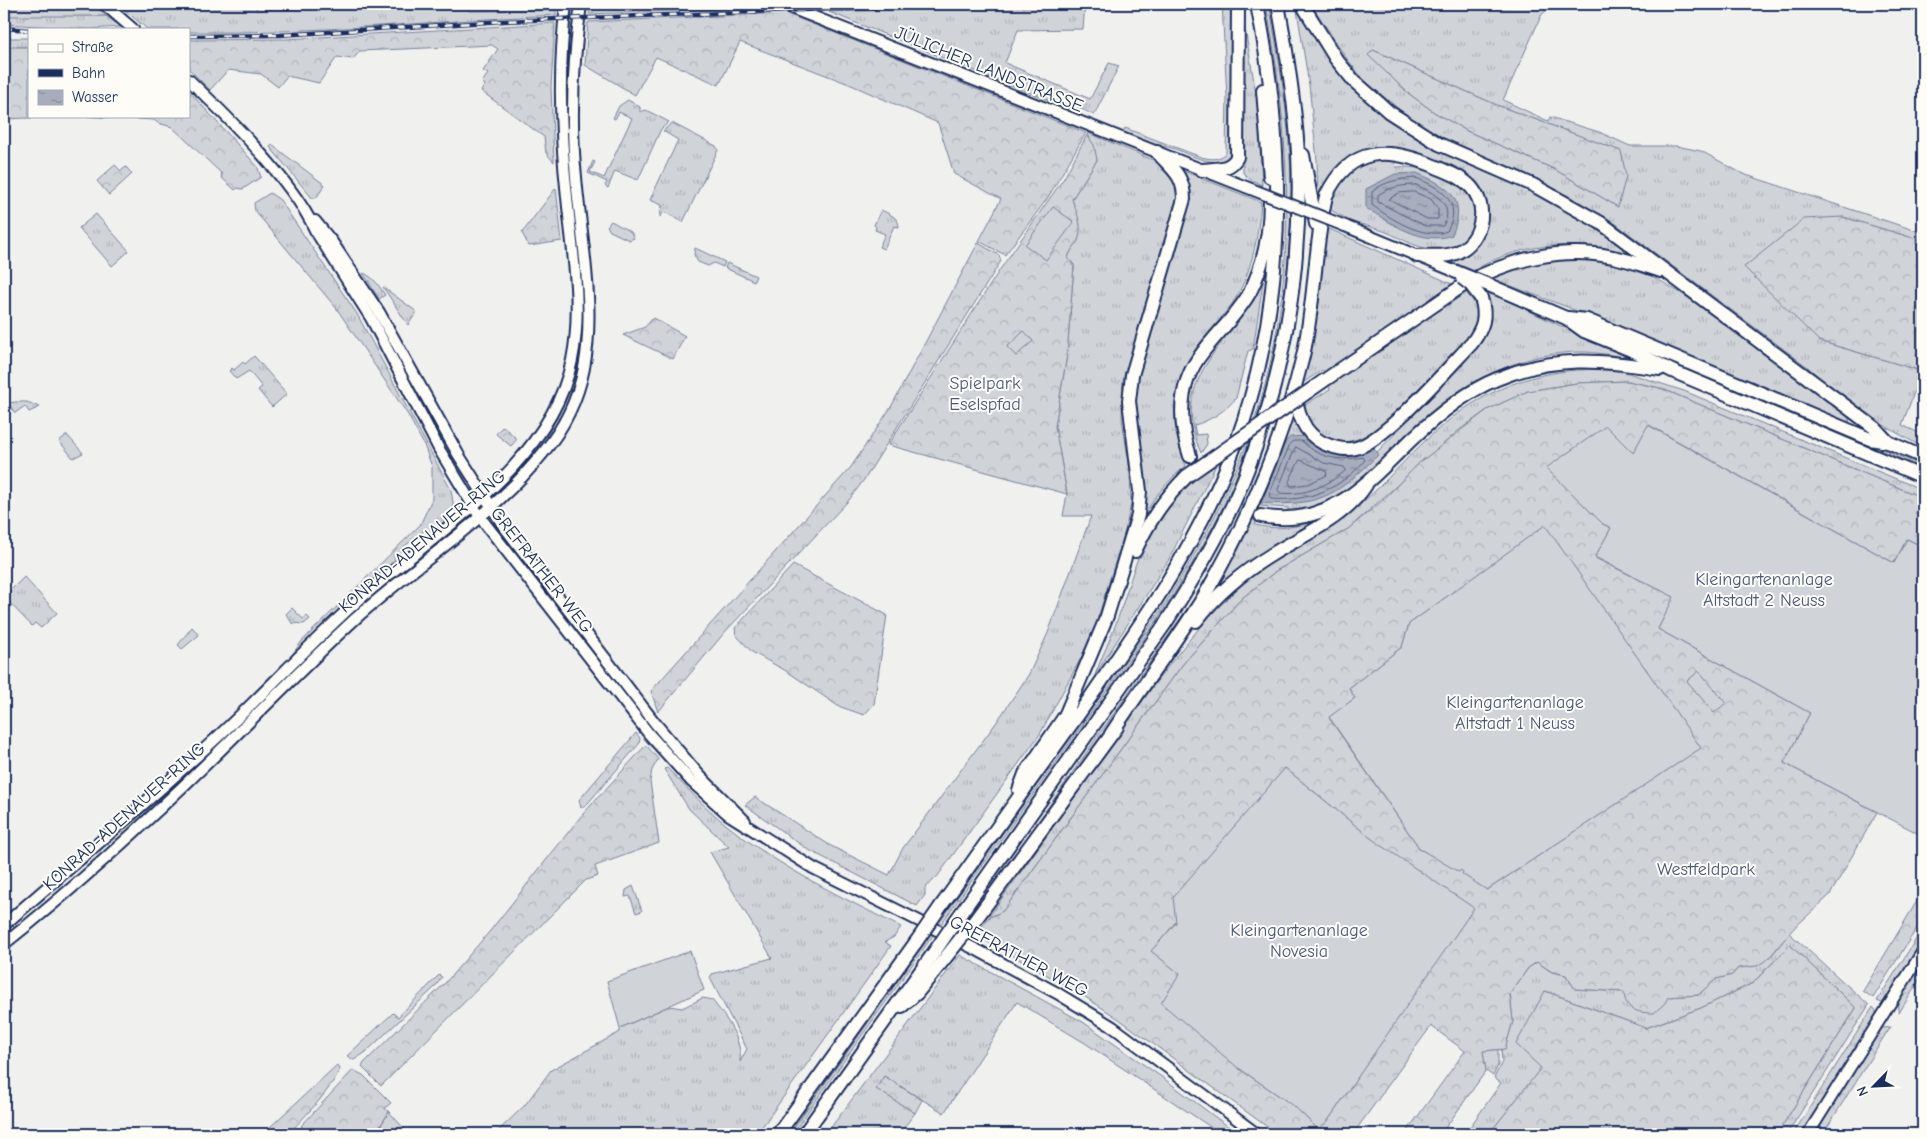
<svg xmlns="http://www.w3.org/2000/svg" width="1927" height="1138" font-family="'Comic Neue',sans-serif">
<defs>
<pattern id="grass-tufts" width="24" height="20" patternUnits="userSpaceOnUse" patternTransform="scale(1.25)"><rect width="24" height="20" fill="#d0d3d8"/><path d="M3 7l-1-3M5 7V3M7 7l1-3M15 17l-1-3M17 17v-4M19 17l1-3" fill="none" stroke="#b2b5bc"/></pattern>
<pattern id="forest-crowns" width="20" height="18" patternUnits="userSpaceOnUse" patternTransform="scale(1.25)"><rect width="20" height="18" fill="#d0d3d8"/><path d="M2 6a3 3 0 1 1 6 0M12 15a3 3 0 1 1 6 0" fill="none" stroke="#b2b5bc"/></pattern>
<pattern id="water-ripples" width="26" height="14" patternUnits="userSpaceOnUse" patternTransform="scale(1.25)"><rect width="26" height="14" fill="#a7adbd"/><path d="M2 4q2-2 4 0t4 0M15 11q2-2 4 0t4 0" fill="none" stroke="#878d9d"/></pattern>
</defs>
<rect width="100%" height="100%" fill="#f0f0ee"/>
<filter id="ink" filterUnits="userSpaceOnUse"><feTurbulence type="fractalNoise" baseFrequency=".02" numOctaves="2"/><feDisplacementMap in="SourceGraphic" scale="10" xChannelSelector="R" yChannelSelector="G"/><feConvolveMatrix kernelMatrix="1 2 1 2 8 2 1 2 1" color-interpolation-filters="sRGB"/></filter>
<g filter="url(#ink)">
<g fill="url(#grass-tufts)" stroke="#76819b" fill-rule="evenodd">
<path d="M118,4H258L256,10L469,4V11L556,10V15C433,21 311,34 189,32V29H147Z"/>
<path d="M571,4H574C576,25 571,46 569,68C567,93 567,118 568,143C573,235 606,337 559,423C545,448 523,469 504,490L502,488L540,447L549,433L564,402L577,362L565,70Z"/>
<path d="M590,4H765L774,7L589,14Z"/>
<path d="M1085,4L1083,29L1018,30L1005,63L1090,99L1109,63L1119,66L1094,115L1082,109L1073,110L829,12Z"/>
<path d="M1222,4H1231L1233,147C1224,176 1191,154 1172,148C1167,146 1161,147 1156,146C1145,142 1134,136 1123,132L1125,128L1201,157C1211,159 1217,161 1226,153L1227,97Z"/>
<path d="M1241,4L1258,106L1262,185L1251,180L1243,173Z"/>
<path d="M1266,4H1269C1281,69 1292,136 1291,202C1290,300 1269,399 1231,489C1211,535 1184,578 1157,620L792,1134H789L1155,619C1182,577 1207,535 1227,490C1300,334 1297,169 1266,4Z"/>
<path d="M1296,4L1319,46L1379,111L1404,130L1428,145L1565,208L1641,257C1584,240 1525,239 1473,271L1447,260L1463,253L1484,202L1452,170L1361,154L1318,206L1317,160L1309,85Z"/>
<path d="M1311,4H1556L1542,14L1503,100L1548,121L1550,117L1599,132L1630,146H1676L1701,151L1743,174L1920,232L1919,238L1923,241L1843,217L1819,341L1922,371L1902,425L1923,435V447C1877,423 1847,404 1809,368L1616,224L1573,198L1437,135L1411,119L1365,81L1347,59ZM1373,50L1499,106L1620,151L1618,207L1554,169L1467,131L1434,112L1408,93L1369,55Z"/>
<path d="M4,15L106,16L121,27L89,29L4,24Z"/>
<rect x="4" y="38" width="25" height="9"/>
<path d="M628,100L640,107V112L646,110L669,122L661,129L638,180L615,171L608,188L605,186L607,182L588,173L593,161L595,162L590,172L604,178L632,118L619,112L615,119L613,118L619,106Z"/>
<path d="M672,123L716,146L718,150L683,222L664,212L660,217L662,205L650,200L678,140L663,131Z"/>
<path d="M1088,133L1163,164L1172,172L1179,190L1123,381L1122,419L1130,470L1131,504L1125,531L1096,624L1081,658L1040,734L937,877L925,888V895L917,906L807,849L745,805L755,797L831,846L889,875L903,848L996,723L1029,674L1048,633L1091,516H1063L1067,494L1055,426L1067,355L1074,265L1068,258C1070,250 1075,247 1078,240C1083,226 1076,213 1072,199L1097,160Z"/>
<path d="M272,145L325,185L316,198H312L270,147Z"/>
<path d="M1379,158L1394,161L1396,167C1417,165 1458,176 1470,194C1486,220 1466,251 1437,250C1420,250 1401,238 1386,232C1373,227 1359,224 1345,220V218L1327,208L1331,194L1354,167Z"/>
<path d="M1181,170L1261,202C1258,238 1252,274 1232,304C1222,318 1210,330 1200,343C1170,382 1168,421 1186,466C1166,481 1153,500 1140,521L1141,470L1134,384L1189,191Z"/>
<path d="M270,193L280,200L357,314L451,490L455,515L428,532L425,530L401,549L402,551L388,567L288,660L302,641L420,525L432,499V467L424,445L408,415L337,309L255,211L254,203Z"/>
<path d="M881,210C889,214 899,217 899,227L894,226L884,249L879,247L885,234L875,230L876,227L874,225Z"/>
<path d="M96,214L129,251L112,266L79,228Z"/>
<path d="M611,221L631,232L634,238L629,240L610,231L607,226Z"/>
<path d="M1325,227L1452,284L1325,373L1322,370L1301,384L1319,302Z"/>
<path d="M695,248L725,262L723,267L714,263L708,266L698,262L694,255Z"/>
<path d="M1584,258L1618,264L1654,277L1687,297L1850,418L1849,424L1567,307L1490,278C1525,264 1547,259 1584,258Z"/>
<path d="M727,263L756,276L754,281L725,268Z"/>
<path d="M363,273C373,276 380,287 385,295L379,299Z"/>
<path d="M1264,276L1253,349L1248,351L1236,398C1227,410 1208,422 1194,425L1196,435L1206,434L1207,444L1201,453C1172,389 1214,354 1249,307C1255,298 1259,286 1264,276Z"/>
<path d="M383,287L417,312L408,325Z"/>
<path d="M1480,288L1561,326L1646,361C1626,358 1605,353 1585,352C1507,351 1446,395 1393,447C1358,481 1339,504 1288,512V508L1259,506L1255,525C1277,530 1296,528 1318,520V522L1205,603L1293,414L1300,429L1327,450L1386,434L1374,449L1377,452L1449,378L1447,375L1475,346Z"/>
<path d="M1465,292C1484,310 1480,322 1465,342L1383,424C1350,450 1319,450 1302,407L1330,389L1328,385Z"/>
<path d="M1588,326L1923,466V468L1588,329Z"/>
<path d="M254,356L287,394L272,407L258,390L262,387L249,371L236,379L229,371L232,368L234,370L243,362L245,364Z"/>
<path d="M1590,369L1622,371L1684,391L1923,490V498L1660,388L1627,381L1577,383L1528,391L1487,410L1458,431L1348,529L1276,571L1241,599L1183,664L1003,911L988,918C1031,858 1073,799 1115,739C1152,688 1187,636 1234,592C1272,557 1322,537 1362,503C1384,484 1403,461 1425,441C1473,395 1523,372 1590,369Z"/>
<path d="M15,402H27L40,407L29,412L25,406L15,413L8,403Z"/>
<path d="M67,435L83,453L73,458L59,441Z"/>
<path d="M1216,465L1168,561L1095,675C1102,656 1111,638 1118,618C1132,578 1141,533 1171,501C1185,487 1200,476 1216,465Z"/>
<path d="M462,520L464,521L385,583L216,748L135,820L384,582Z"/>
<path d="M24,577L57,613L41,628L35,623L32,626L4,597Z"/>
<path d="M1191,603L1194,605L1029,839L974,913Z"/>
<path d="M292,608L303,619L307,616L310,619L304,624L292,623L286,614Z"/>
<path d="M192,627L199,635L182,649L178,645Z"/>
<path d="M667,768C687,788 706,809 728,826C781,868 841,897 901,927L894,937L885,942L891,946L757,1134H495L525,1105L551,1070L620,1032V1028L669,1006L682,1008L703,998L712,1000C725,1016 743,1040 740,1062L747,1049L710,978L712,974L772,958L710,852L729,847L689,809L664,769Z"/>
<path d="M102,847L103,848L4,933V930Z"/>
<path d="M633,886L642,911L636,913L630,896L625,897L626,890Z"/>
<path d="M1923,928V944L1888,1000L1882,1003L1877,1001Z"/>
<path d="M1789,933L1869,1005L1787,1134H1777L1856,1008L1790,945L1753,983L1701,1008L1646,1028L1545,991L1542,1068L1489,1134H1465L1501,1083L1494,1078L1502,1062L1501,1049L1505,1048L1513,1021L1510,994L1528,968L1537,962L1552,972L1566,975L1575,989L1624,992L1667,997L1698,995L1716,979L1732,975L1738,968C1769,965 1771,956 1789,933Z"/>
<path d="M960,955L1083,1022L1163,1078L1238,1134H1221L1085,1043L1017,1002L944,1113L884,1076L877,1089L915,1113L899,1134H826Z"/>
<path d="M1873,1007L1876,1011L1877,1018L1804,1134H1793Z"/>
<path d="M1498,1049V1065L1493,1076L1486,1071L1482,1051Z"/>
<path d="M389,1112L409,1134H388L381,1125Z"/>
</g>
<g fill="url(#forest-crowns)" stroke="#76819b" fill-rule="evenodd">
<path d="M785,13L1086,133L1047,199L1005,255L979,241L1001,199L954,174L938,123L849,84L740,42L719,85L656,57L635,95L585,65L588,22Z"/>
<path d="M555,23L551,87L554,162L546,153L544,137L481,91L485,85L482,82L488,74L483,71L498,49L492,45L360,51L353,59L337,57L319,83L287,76L278,87L261,74L228,70L210,90L189,69V40L286,39Z"/>
<path d="M4,47H29V116H189V91L257,166L261,177L243,189L237,188L235,190L221,177L222,174L172,127L158,123L154,120L80,116L4,119Z"/>
<path d="M1373,50L1499,106L1621,151L1626,176L1618,207L1554,169L1467,131L1434,112L1408,93L1368,55Z"/>
<path d="M1087,135L1094,145L1097,160L1072,199C1076,213 1084,225 1078,240C1075,247 1070,250 1068,258L1074,265L1067,355L1055,426L1067,494L888,445L999,271L1064,178Z"/>
<path d="M115,165L121,171L126,167L132,174L109,195L97,181Z"/>
<path d="M556,188L562,241L529,246L522,233Z"/>
<path d="M1843,217L1923,241L1922,371L1819,341L1744,267L1804,219Z"/>
<path d="M978,243L999,255L1001,261L866,477L849,500L725,632L658,712L651,691L851,467L891,407Z"/>
<path d="M653,318L685,336L673,359L623,335L645,327Z"/>
<path d="M1627,381L1660,388L1923,498V547L1907,539L1894,563L1649,425L1633,453L1547,468L1603,524L1611,528L1595,558L1675,597L1658,629L1810,713L1784,763L1877,812L1830,895L1793,929L1768,959L1757,966L1738,968L1732,975L1716,979L1698,995L1668,997L1665,1003L1654,1013C1637,1013 1625,1010 1624,992L1575,989L1566,975L1552,972L1537,962L1528,968L1510,994L1513,1021L1505,1049L1483,1051L1486,1071L1441,1134H1405L1465,1051L1431,1026L1353,1134H1277L1119,1019L1076,991L984,940L977,933L988,918L1003,911L1183,664L1241,599L1276,571L1348,529L1382,501L1419,463L1487,410L1528,391L1577,383ZM1545,526L1700,748L1487,890L1461,870L1420,849L1329,718L1355,698L1349,688L1402,647L1409,624ZM1285,768L1372,839L1413,994L1327,1122L1318,1129L1294,1106L1237,1067L1180,974L1152,951C1202,894 1236,826 1285,768Z"/>
<path d="M503,426L517,439L511,446L496,434Z"/>
<path d="M793,565L887,615L874,704L864,715L838,706L788,672L752,652L736,635L735,628Z"/>
<path d="M636,733L640,738L639,744L588,803L581,808L579,800Z"/>
<path d="M646,745L658,759L652,770L650,781L659,843L595,866L598,876L586,880L381,1086L362,1067L364,1063L446,982L490,931L582,815Z"/>
<path d="M1923,891V918L1873,998L1863,991Z"/>
<path d="M1790,945L1856,1008L1777,1134H1489L1541,1068L1516,1044L1545,991L1646,1028L1701,1008L1753,983Z"/>
<path d="M1923,959V974L1899,1013C1892,997 1915,973 1923,959Z"/>
<path d="M439,975L442,977L435,987L366,1052L354,1060L347,1056L393,1013L398,1017Z"/>
<path d="M1890,1027L1823,1134H1813L1877,1032L1883,1028Z"/>
<path d="M337,1065L340,1069C329,1093 306,1115 288,1134H276L270,1127Z"/>
<path d="M353,1070L363,1075L391,1103L385,1108L389,1112L375,1134H311L301,1126Z"/>
<path d="M884,1076L922,1100L915,1113L876,1089Z"/>
</g>
<g fill="#d0d3d8" stroke="#76819b">
<path d="M4,4H92L106,16H10L4,15Z"/>
<path d="M1053,207L1074,222L1046,260L1025,245Z"/>
<path d="M1024,331L1033,341L1016,356L1007,347Z"/>
<path d="M1648,425L1894,563L1907,539L1923,547V836L1784,763L1810,713L1658,629L1674,597L1595,557L1611,528L1603,524L1546,468L1606,426L1633,453Z"/>
<path d="M1545,525L1701,748L1487,890L1462,874L1463,872L1461,870L1459,872L1420,849L1329,717L1355,698L1349,688L1402,647L1409,624Z"/>
<path d="M1699,671L1726,703L1714,713L1687,681Z"/>
<path d="M1285,768L1372,839L1474,908L1327,1122L1318,1129L1294,1106L1237,1067L1161,1003L1180,974L1151,951L1176,923L1173,897Z"/>
<path d="M690,951L704,990L620,1028L607,981Z"/>
</g>
<g fill="url(#water-ripples)" stroke="#6f7b97">
<path d="M1417,173C1448,186 1468,198 1452,235C1422,246 1391,223 1366,208V189L1395,174Z"/>
<path d="M1304,436C1323,457 1348,458 1372,447L1379,454C1338,495 1320,507 1261,503L1286,441L1290,437Z"/>
</g>
<g fill="none" stroke-linecap="round" stroke-linejoin="round">
<g stroke="#536184" stroke-width="1">
<path d="M1416,178C1440,187 1464,202 1447,231C1424,240 1391,219 1372,205V192C1384,181 1400,179 1416,178Z"/>
<path d="M1416,185C1433,192 1456,204 1443,226H1425L1378,202V195C1389,187 1402,185 1416,185Z"/>
<path d="M1414,192L1431,199L1438,209V219H1427L1389,199L1399,193Z"/>
<path d="M1293,441H1302C1320,459 1339,461 1363,457L1365,460C1341,489 1308,502 1271,499L1269,495L1290,444Z"/>
<path d="M1296,447L1324,463L1344,467L1346,470C1328,486 1304,496 1280,493L1278,490Z"/>
<path d="M1300,460L1326,471L1327,475L1308,484L1291,486L1289,482Z"/>
</g>
<path stroke="#c5c9d1" stroke-width="12" stroke-dasharray="12 6" stroke-linecap="butt" d="M1190,456C1205,487 1228,505 1261,516"/>
<g stroke="#1b2f5e" stroke-width="14">
<g id="secondary">
<path d="M104,4L133,29"/>
<path d="M189,80C227,116 294,183 315,230L371,318L439,449L480,517L649,734L691,781L728,814L813,868L979,951L1057,993L1113,1027L1257,1134"/>
<path d="M315,221L332,242L379,312L458,454L503,525L655,723L699,775L745,821"/>
<path d="M1808,1134L1923,951"/>
</g>
</g>
<g stroke="#1b2f5e" stroke-width="14">
<g id="primary">
<path d="M781,4L1246,187"/>
<path d="M1345,226L1454,271"/>
<path d="M4,925C73,864 144,806 211,743C256,702 297,657 341,616C419,541 549,473 572,360C583,307 572,250 567,197C560,133 558,68 566,4"/>
<path d="M4,944C93,874 176,795 256,715C289,683 321,650 355,619C417,563 490,519 543,453C563,429 578,399 584,368C596,306 581,239 576,177C570,119 573,62 581,4"/>
</g>
</g>
<g stroke="#1b2f5e" stroke-width="16">
<g id="highway">
<path d="M1302,4L1336,59L1354,81L1389,112L1439,144L1533,185L1601,223L1875,428L1888,442"/>
<path d="M1263,90L1270,177"/>
<path d="M1303,155L1316,224"/>
<path d="M1202,170C1216,168 1230,171 1237,157L1238,4"/>
<path d="M1491,286L1566,318L1584,331L1636,352L1672,371L1923,477"/>
<path d="M1568,318L1587,320L1870,439L1888,442L1923,457"/>
<path d="M1322,382L1465,284C1509,259 1563,246 1613,257C1629,260 1645,266 1661,271"/>
<path d="M1295,392C1298,413 1302,432 1323,443C1334,448 1345,451 1356,448C1385,441 1449,367 1472,343C1483,328 1487,317 1481,298"/>
<path d="M1190,456C1178,420 1178,383 1203,352C1218,332 1238,314 1250,292C1264,264 1270,231 1270,200"/>
<path d="M1261,516C1329,529 1367,483 1411,440C1436,416 1465,392 1497,379C1554,355 1601,360 1660,369"/>
<path d="M1135,551C1149,521 1164,499 1187,476"/>
<path d="M1196,621C1216,595 1243,572 1271,555C1303,535 1345,518 1366,485"/>
<path d="M1065,716L1107,616L1138,515L1140,491L1129,401L1132,375L1184,199C1184,175 1171,168 1157,152"/>
<path d="M1111,734C1142,686 1177,641 1206,593C1249,519 1283,439 1303,356C1315,303 1314,249 1326,196C1350,145 1389,147 1434,166C1447,172 1461,176 1471,187C1489,207 1482,240 1458,252C1447,258 1430,255 1417,256"/>
<path d="M1019,790L1025,774L1069,710"/>
<path d="M941,906C987,842 1032,778 1078,715C1138,629 1200,542 1236,443C1288,301 1286,150 1257,4"/>
<path d="M959,916L1165,624C1192,582 1218,539 1238,493C1283,387 1303,268 1298,153C1295,103 1287,53 1278,4"/>
<path d="M973,923L1117,727"/>
<path d="M902,1006L917,993L946,957"/>
<path d="M778,1134L916,942"/>
<path d="M804,1134L935,951"/>
</g>
</g>
<use href="#secondary" stroke="#fdfcf7" stroke-width="10"/>
<use href="#primary" stroke="#fdfcf7" stroke-width="10"/>
<use href="#highway" stroke="#fdfcf7" stroke-width="12"/>
<g stroke="#1b2f5e" stroke-width="4.5">
<g id="rail">
<path d="M4,28L29,30"/>
<path d="M189,36L280,35L504,21L965,4"/>
</g>
</g>
<use href="#rail" stroke="#fdfcf7" stroke-width="2.5" stroke-dasharray="8" stroke-linecap="butt"/>
<g stroke="#1b2f5e" stroke-width="14" stroke-linecap="butt">
<path id="primary-bridge" d="M1246,187L1345,226"/>
</g>
<g stroke="#1b2f5e" stroke-width="16" stroke-linecap="butt">
<g id="highway-bridge">
<path d="M1454,271L1491,286"/>
<path d="M1462,278L1471,285L1481,298"/>
<path d="M1187,476L1322,382"/>
<path d="M916,942L941,906"/>
<path d="M935,951L959,916"/>
<path d="M946,957L973,923"/>
</g>
</g>
<use href="#primary-bridge" stroke="#fdfcf7" stroke-width="10"/>
<use href="#highway-bridge" stroke="#fdfcf7" stroke-width="12"/>
</g>
</g>
<g text-anchor="middle" stroke-width="4" stroke-linejoin="round" paint-order="stroke">
<g font-size="18" fill="#1b2f5e" stroke="#fdfcf7">
<text transform="translate(989 69) rotate(22)" y="6">JÜLICHER LANDSTRASSE</text>
<text transform="translate(422 541) rotate(-40)" y="6">KONRAD-ADENAUER-RING</text>
<text transform="translate(542 570) rotate(52)" y="6">GREFRATHER WEG</text>
<text transform="translate(124 816) rotate(-42)" y="6">KONRAD-ADENAUER-RING</text>
<text transform="translate(1019 956) rotate(28)" y="6">GREFRATHER WEG</text>
</g>
<g font-size="18" fill="#48587c" stroke="#fdfcf7">
<text x="985" y="389">Spielpark<tspan x="985" dy="21">Eselspfad</tspan></text>
<text x="1764" y="585">Kleingartenanlage<tspan x="1764" dy="21">Altstadt 2 Neuss</tspan></text>
<text x="1515" y="708">Kleingartenanlage<tspan x="1515" dy="21">Altstadt 1 Neuss</tspan></text>
<text x="1706" y="875">Westfeldpark</text>
<text x="1299" y="936">Kleingartenanlage<tspan x="1299" dy="21">Novesia</tspan></text>
</g>
</g>
<rect width="1927" height="1138" fill="none" stroke="#fdfcf7" stroke-width="20"/>
<rect x="10" y="10" width="1907" height="1118" fill="none" stroke="#1b2f5e" stroke-width="2" filter="url(#ink)"/>
<rect x="28" y="28" width="162" height="90" fill="#fdfcf7" stroke="#a3aaba"/>
<rect x="38" y="44" width="25" height="8" fill="#fdfcf7" stroke="#a3aaba"/>
<text x="72" y="52" font-size="15" fill="#1b2f5e">Straße</text>
<rect x="38" y="69" width="25" height="8" fill="#1b2f5e" stroke="#a3aaba"/>
<text x="72" y="78" font-size="15" fill="#1b2f5e">Bahn</text>
<rect x="38" y="90" width="25" height="15" fill="url(#water-ripples)" stroke="#a3aaba"/>
<text x="72" y="102" font-size="15" fill="#1b2f5e">Wasser</text>
<g transform="translate(1874 1086) rotate(246)" stroke="#fdfcf7" stroke-width="4" paint-order="stroke">
<path d="M0-4L9 19L0 12L-9 19Z" fill="#1b2f5e"/>
<text y="-8" font-size="14" font-weight="bold" text-anchor="middle" fill="#1b2f5e">N</text>
</g>
</svg>
